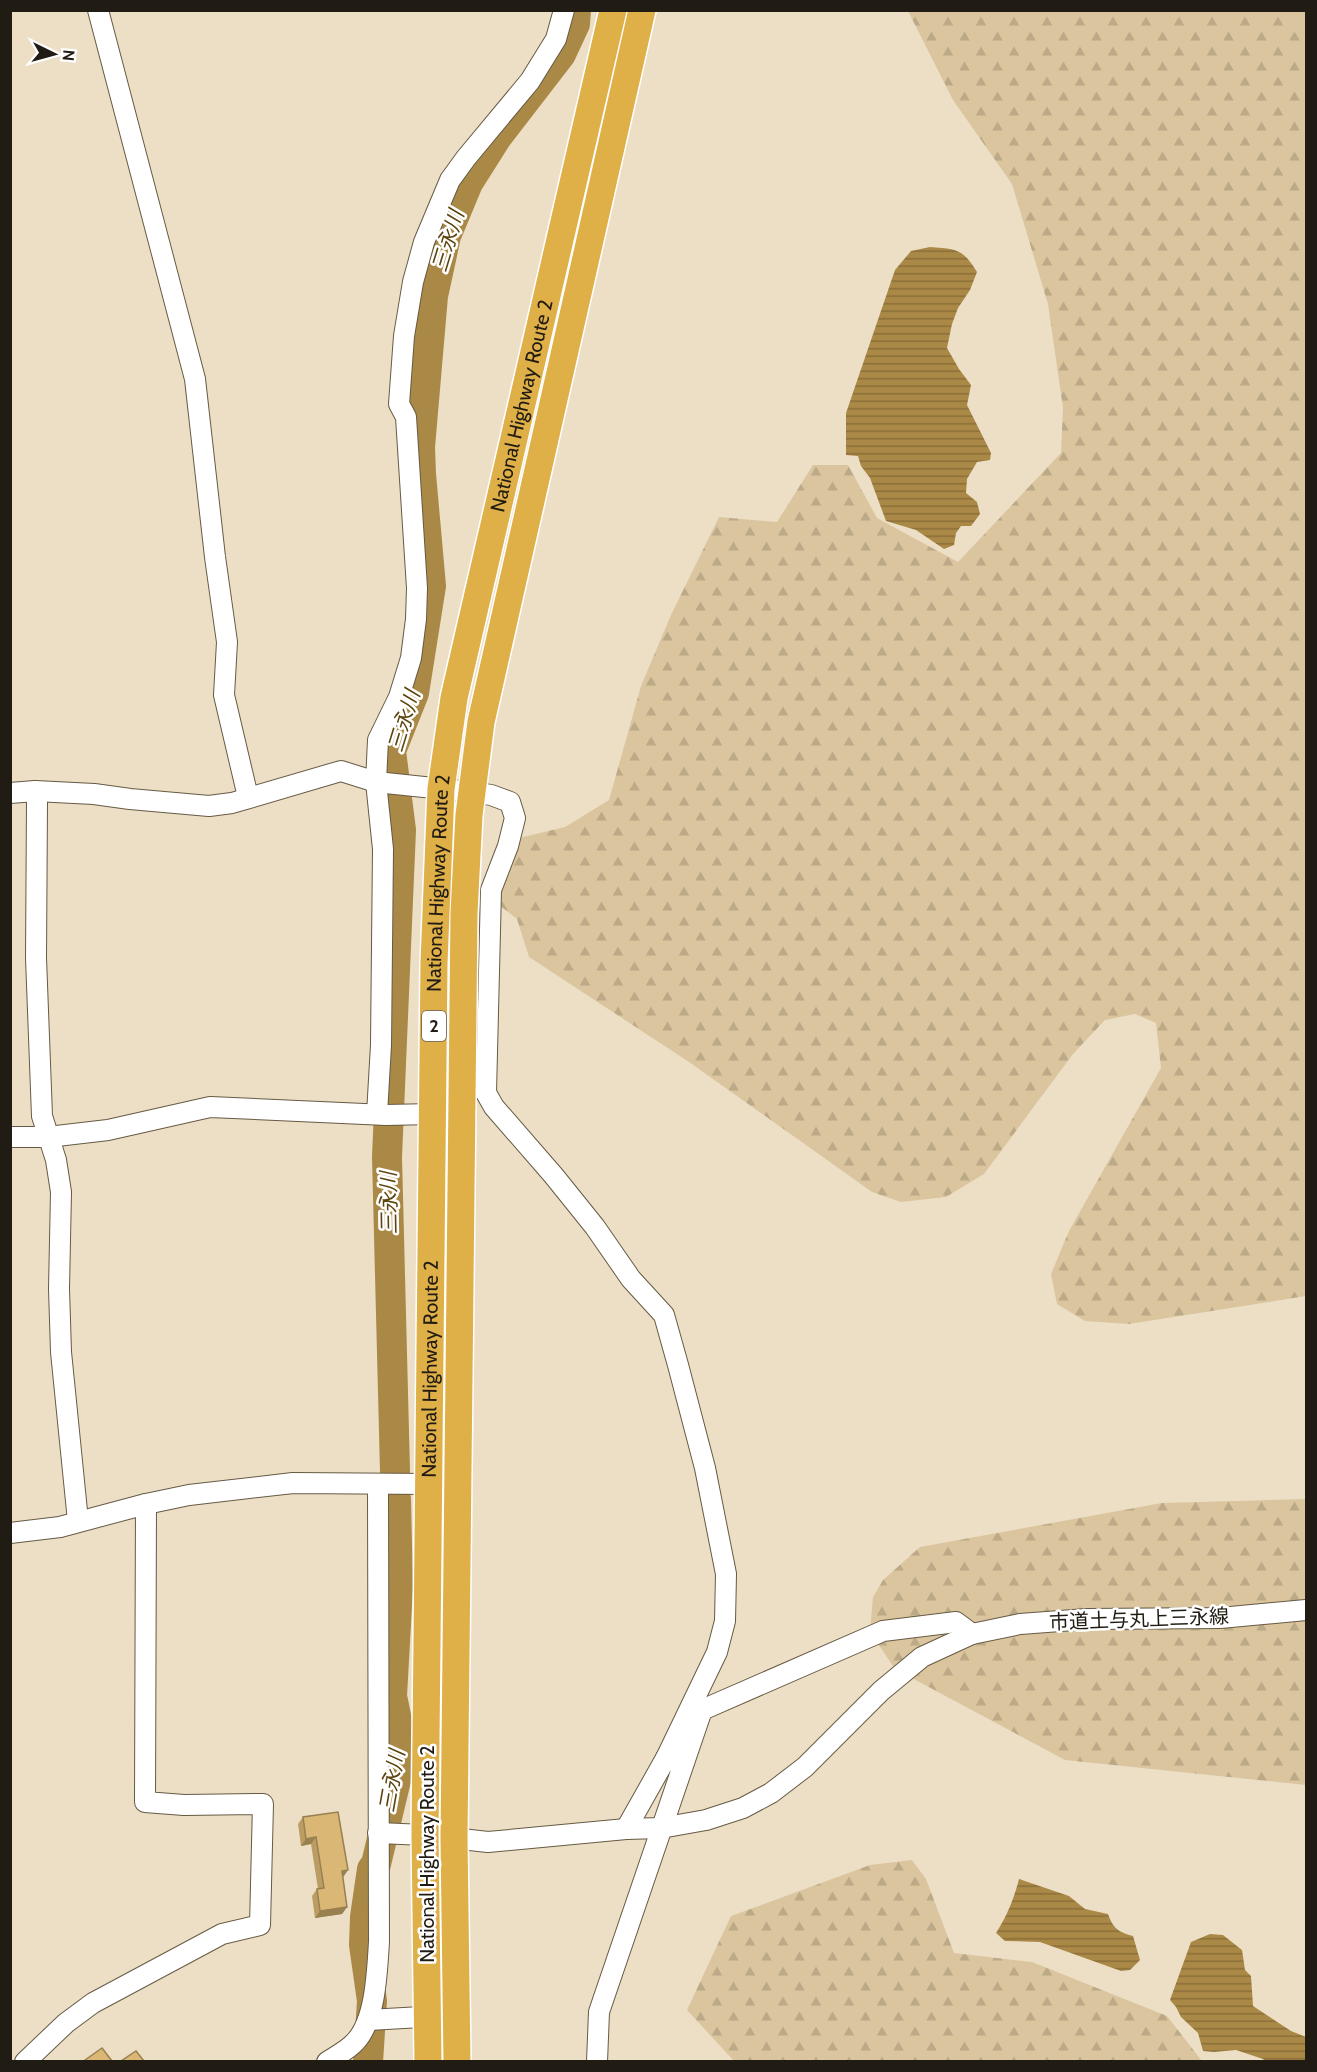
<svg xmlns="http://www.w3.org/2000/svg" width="1317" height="2072" font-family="Cabin,'Noto Sans JP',sans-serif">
<defs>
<pattern id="forest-firs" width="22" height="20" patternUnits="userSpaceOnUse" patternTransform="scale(1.5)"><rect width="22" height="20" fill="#dac59e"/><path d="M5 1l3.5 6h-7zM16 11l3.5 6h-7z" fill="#bba987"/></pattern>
<pattern id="water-rules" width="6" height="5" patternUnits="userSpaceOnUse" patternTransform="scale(1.5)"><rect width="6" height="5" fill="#aa8946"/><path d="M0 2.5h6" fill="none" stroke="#8a6f39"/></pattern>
</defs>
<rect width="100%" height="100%" fill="#eddfc6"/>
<g fill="url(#forest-firs)">
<path d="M908,11H1306V1296L1129,1324L1085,1321L1057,1304L1051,1274L1069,1231L1161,1068L1156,1023L1135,1014L1105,1020L1073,1054L984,1174L946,1197L901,1202L872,1192L689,1062L529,957L517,919L495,902L519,838L565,827L609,800L641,686L671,615L719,517L777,522L813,465H848L877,518L958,562L1061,453L1063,408L1048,304L1012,184L953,100Z"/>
<path d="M1306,1499V1785L1065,1760L895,1669L870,1632L873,1597L883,1580L920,1547L1162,1503Z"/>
<path d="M912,1860L926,1879L954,1953L1032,1962L1167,2016L1202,2061H734L687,2010L731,1916L870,1865Z"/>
</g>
<g fill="url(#water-rules)">
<path d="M930,247C957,249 963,249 977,272L970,290L958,308L952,324L947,348L959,369L971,385L967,405L991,453L990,460L977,462L967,479L966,493L977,502L980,514L971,526H961L956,533L954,545L944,549L916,530L886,521L870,478L861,466L858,456L846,455V413L895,270L911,251Z"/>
<path d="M1019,1879L1069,1896L1085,1909L1108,1914C1113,1928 1118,1932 1133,1936L1140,1960L1130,1970L1121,1971L1040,1942L1005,1941L996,1933C1007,1916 1014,1899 1019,1879Z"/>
<path d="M1210,1934L1223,1935L1242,1950L1245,1970L1251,1976L1253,2006L1291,2031L1306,2037V2061H1265L1263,2059L1236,2050L1214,2052L1203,2051L1198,2033L1181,2017L1176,2007L1170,2000L1191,1942Z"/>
</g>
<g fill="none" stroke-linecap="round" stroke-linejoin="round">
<g stroke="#aa8946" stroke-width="30">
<path d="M395,1471L387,1157L401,830L391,751L414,693L431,586L421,474L420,447L433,296L446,236L468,183L497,137L561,54L575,24L576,10"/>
<path d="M368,2062L372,2001L364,1945L365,1917L372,1869L376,1864L396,1780L400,1735L392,1696L398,1588L396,1499"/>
</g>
<g stroke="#665a44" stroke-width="22">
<g id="minor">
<path d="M98,10L195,379L215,557L227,642L224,695L248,797"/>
<path d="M35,791L37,802L36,958L42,1116L56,1160L61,1192L59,1289L61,1352L78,1521"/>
<path d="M10,793L35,791L94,794L130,799L209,806L232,803L341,771L376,782L472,792L491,795L510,802L515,818L508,846L491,890L486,1093L494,1107L554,1176L595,1227L631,1279L664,1315L678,1365L705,1468L726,1574L725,1621L717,1652L666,1758"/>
<path d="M377,1114L381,1045L383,849L376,782L378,740L399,697L411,658L416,619L417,588L406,417L399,404L404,336L413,282L424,242L450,180L466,158L530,81L556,39L564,10"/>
<path d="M10,1137H48L108,1130L210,1107L386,1115L433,1114"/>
<path d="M10,1533L60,1527L146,1504L189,1495L293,1483L429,1484"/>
<path d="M626,1829L666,1758L678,1763"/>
<path d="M378,1833L425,1835L488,1842L626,1829L661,1828L706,1820L743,1808L771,1793L805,1767L881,1691L922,1657L972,1634L1020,1624L1087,1619L1220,1618L1306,1610"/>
<path d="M368,2020L440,2016"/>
<path d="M25,2062L66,2023L93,2003L222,1934L260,1925L263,1804L184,1805L145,1802L146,1504"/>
<path d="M327,2062C336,2056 348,2050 355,2042C376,2020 377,1971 379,1942L378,1485"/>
<path d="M597,2062L599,2012L702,1710L883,1631L956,1622L972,1634"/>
</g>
</g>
<g stroke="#fff" stroke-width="30">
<g id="highway">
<path id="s1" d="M428,2062L425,1835L434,963L441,789L454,698L613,10"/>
<path d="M457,2062L454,1838L464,913L469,815L481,722L642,10"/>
</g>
</g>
<use href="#minor" stroke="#fff" stroke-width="20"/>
<use href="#highway" stroke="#dfaf48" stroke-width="27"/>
</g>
<path fill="#bb9d64" d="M303,1817L344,1876L343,1877L347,1907L342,1914L315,1918L312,1896L317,1889H318L311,1844L301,1846L298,1824Z"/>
<g fill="#998051">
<path d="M316,1837L311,1844L301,1846L306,1839Z"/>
<path d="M348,1870L344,1876L337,1877L342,1871Z"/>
<path d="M347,1907L342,1914L315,1918L320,1911Z"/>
</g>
<g fill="#dab774" stroke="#998051" stroke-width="1.5">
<path d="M338,1812L348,1870L342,1871L347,1907L320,1911L317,1889L324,1888L316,1837L306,1839L303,1817Z"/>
<path d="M102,2048L112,2061H86L85,2060Z"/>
<path d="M136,2051L144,2061H121Z"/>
</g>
<g text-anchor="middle" stroke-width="5" stroke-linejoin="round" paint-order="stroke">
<rect fill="#fff" stroke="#64605a" stroke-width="1.5" x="422" y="1011" width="24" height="30" rx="4.5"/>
<g font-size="18" font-weight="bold" fill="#211c13">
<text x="434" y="1032">2</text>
</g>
<g font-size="20" fill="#211c13" stroke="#fff">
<text dy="7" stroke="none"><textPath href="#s1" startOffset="1665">National Highway Route 2</textPath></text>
<text dy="7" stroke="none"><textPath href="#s1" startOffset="1179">National Highway Route 2</textPath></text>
<text dy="7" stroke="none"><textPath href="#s1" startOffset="693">National Highway Route 2</textPath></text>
<text transform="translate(1139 1619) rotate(-2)" y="7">市道土与丸上三永線</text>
<text transform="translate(427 1854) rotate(-90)" y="7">National Highway Route 2</text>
</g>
<g font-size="21" font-style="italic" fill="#5c440e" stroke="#fff">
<text transform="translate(448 241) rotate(-73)" y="7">三永川</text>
<text transform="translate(404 721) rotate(-73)" y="7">三永川</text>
<text transform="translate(389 1203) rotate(-91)" y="7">三永川</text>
<text transform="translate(392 1781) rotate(-80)" y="7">三永川</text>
</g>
</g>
<rect width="1317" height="2072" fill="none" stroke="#211c13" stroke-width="24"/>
<g transform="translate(54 54) rotate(95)" stroke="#ffffff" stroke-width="4.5" paint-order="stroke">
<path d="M0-4.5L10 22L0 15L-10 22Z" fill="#211c13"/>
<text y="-9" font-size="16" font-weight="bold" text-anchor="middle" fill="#211c13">N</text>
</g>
</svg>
